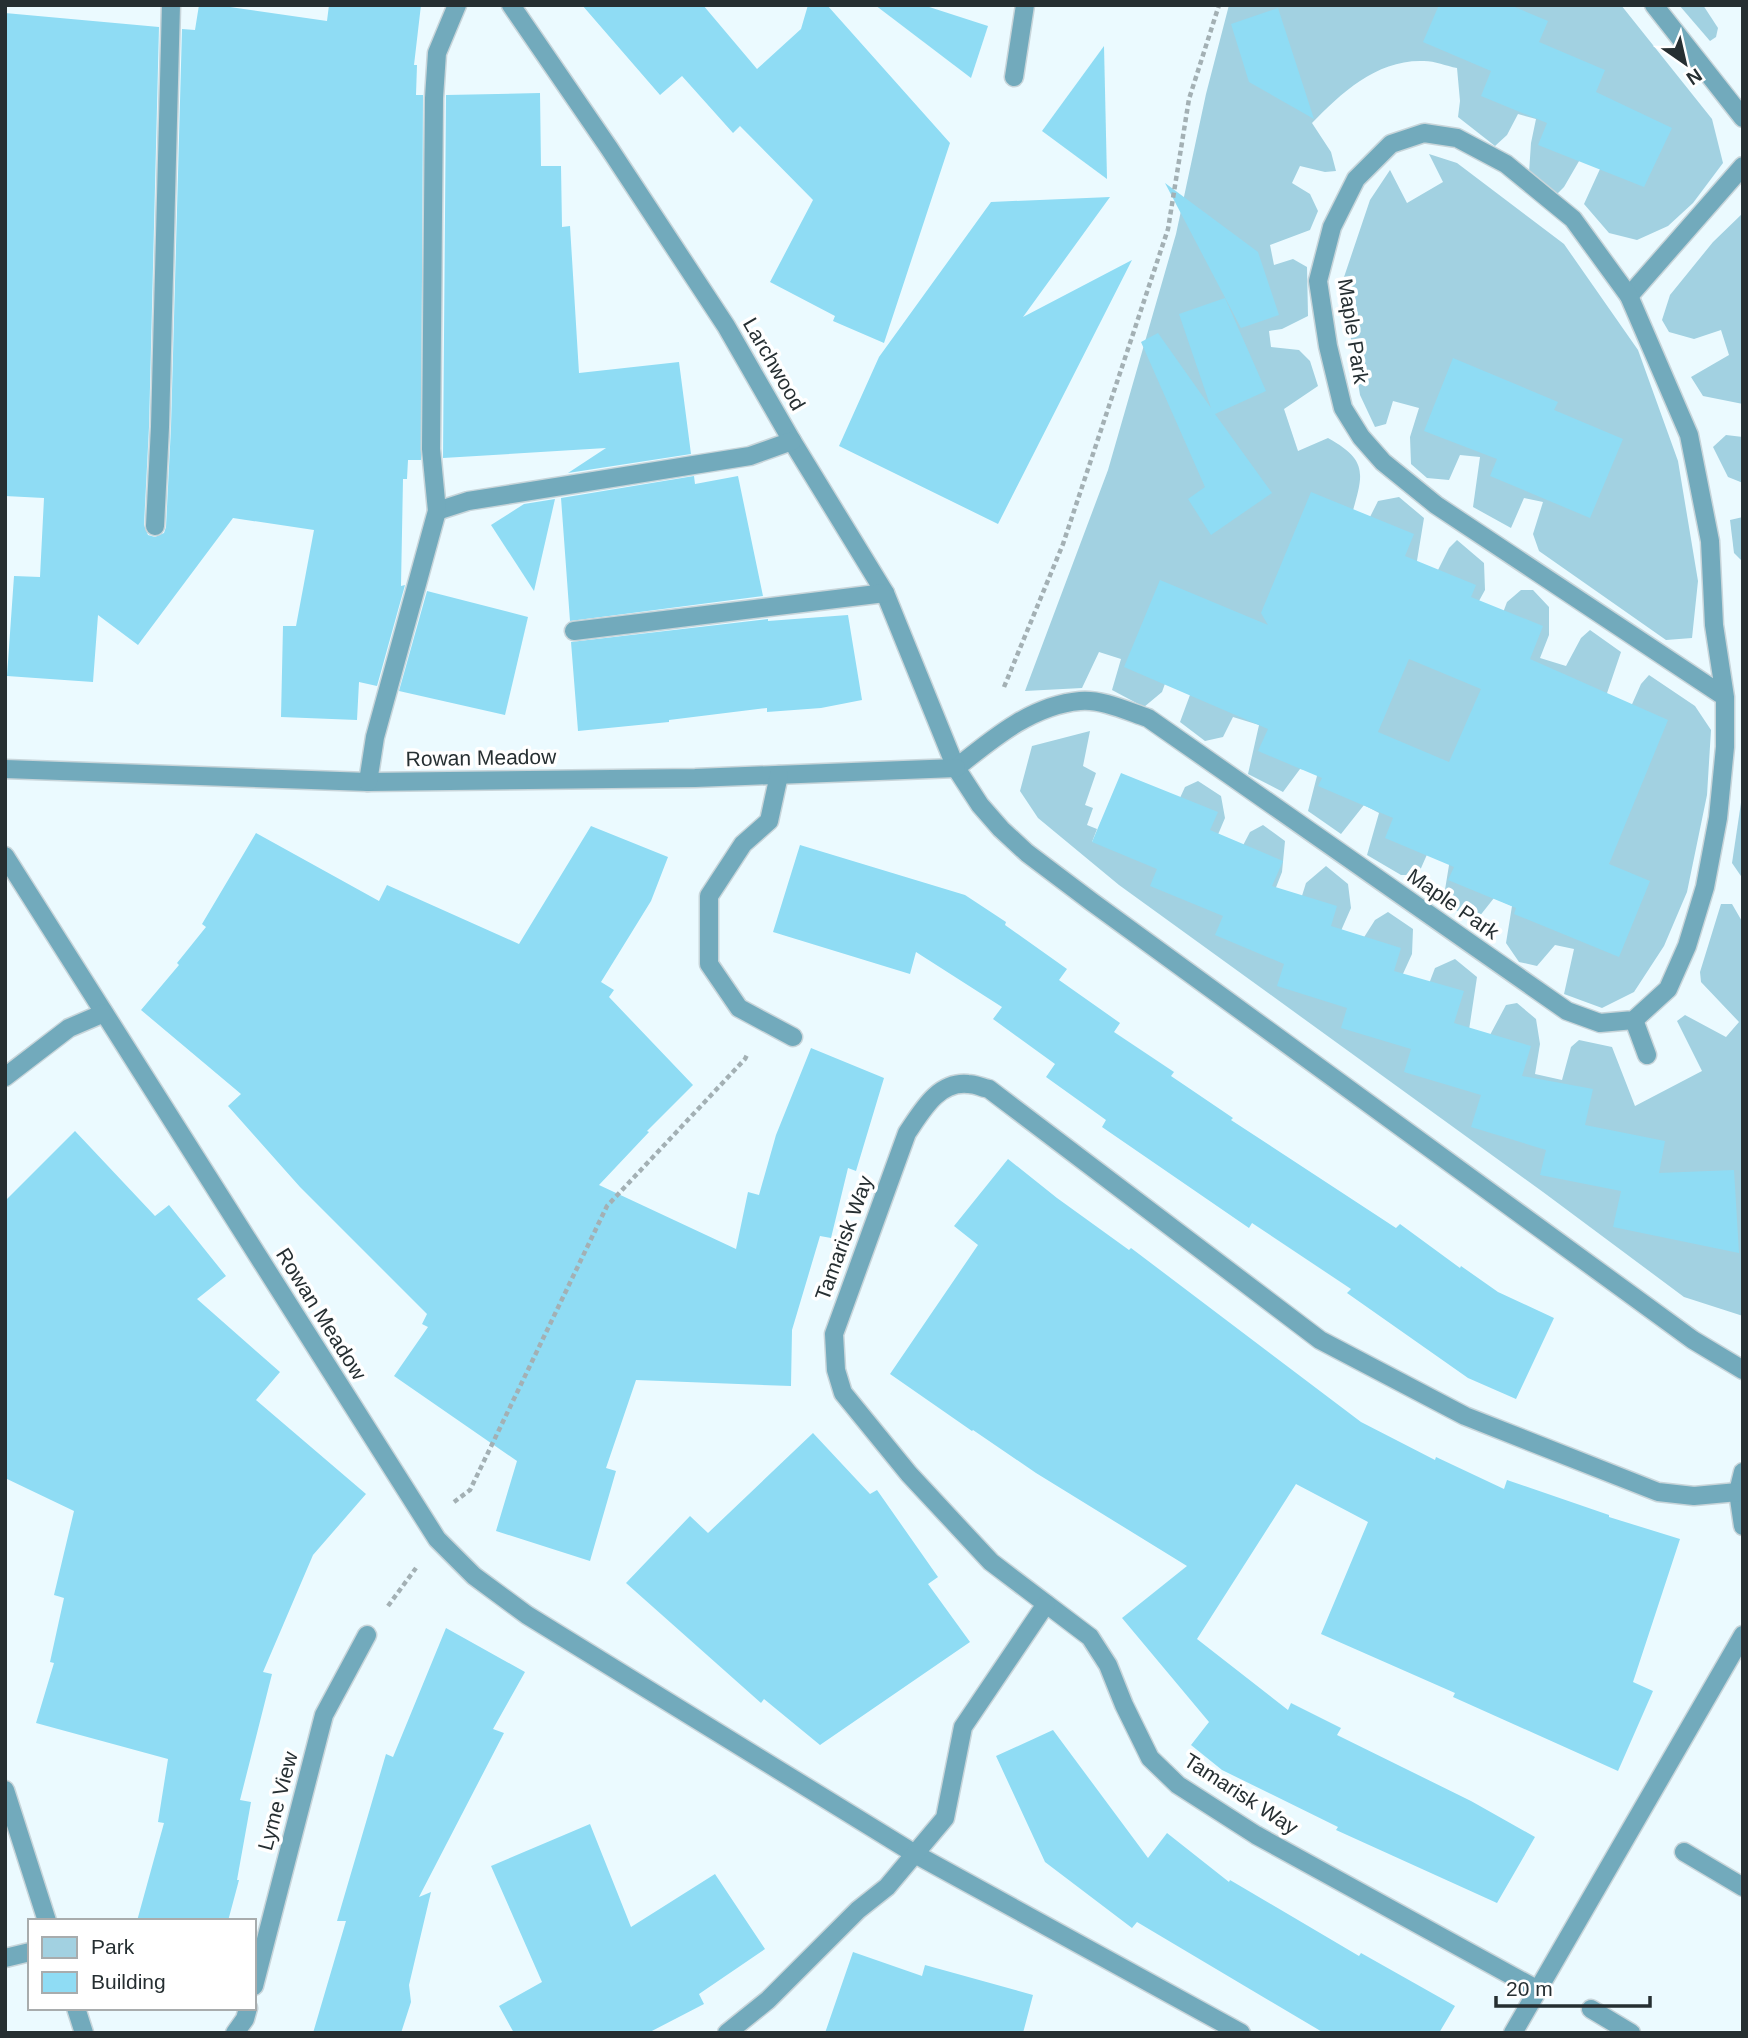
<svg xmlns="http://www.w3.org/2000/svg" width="1748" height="2038" font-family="Arial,sans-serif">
<rect width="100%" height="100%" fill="#ebfaff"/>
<g fill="#a2d1e1">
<path d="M1229,5H1621L1712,119L1723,163L1693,203L1668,226L1637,240L1609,233L1584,204L1600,169L1582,156L1564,187L1557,194L1529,173L1531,143L1536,119L1518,114L1507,135L1495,146L1458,117L1460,101L1457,68C1446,66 1435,61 1424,61C1378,59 1342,92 1312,123L1331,152L1336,171L1325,172L1300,166L1292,183L1310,194L1318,211L1310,230L1270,245L1274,265L1293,259L1307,267L1308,316L1282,329L1269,331L1271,347L1299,350L1310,361L1318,386L1284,409L1298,451L1328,438C1369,461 1363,474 1352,514L1367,523L1378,501L1399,497L1424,518L1415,573L1433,580L1449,548L1457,540L1484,563L1485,590L1474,610L1501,618L1507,602L1521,590H1533L1549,607V635L1540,658L1566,666L1581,638L1590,630L1621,652L1604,702L1629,711L1641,684L1649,675L1695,706L1711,730L1707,795L1687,892L1664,946L1634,992L1602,1008L1564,994L1574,949L1555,945L1537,966L1519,962L1506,943L1512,906L1494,898L1475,922L1443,902L1450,859L1429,850L1418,875H1401L1367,855L1379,813L1364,805L1341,834L1308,811L1318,772L1300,769L1283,792L1248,774L1259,725L1233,717L1223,737L1205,741L1180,722L1197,676L1171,667L1162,692L1144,707L1112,690L1121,659L1099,652L1082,688L1025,691L1108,470L1176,234L1206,94Z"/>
<path d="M1679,5H1703L1718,28L1716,37L1710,41Z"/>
<path d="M1429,154L1457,163L1564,244L1638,350L1678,461L1698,581L1692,638L1666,640L1539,551L1533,534L1543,502L1524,498L1511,528L1473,507L1480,457L1460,455L1449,480L1427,478L1411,464L1410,437L1419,408L1393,401L1386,424L1375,427L1360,395L1342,283L1370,200L1390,170L1407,203L1443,182Z"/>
<path d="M1743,213V404L1703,396L1691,377L1729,355L1721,330L1694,339L1669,332L1662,320L1670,295L1713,242Z"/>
<path d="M1726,435L1743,437V483L1728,477L1713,447Z"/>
<path d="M1743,517V562L1734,553L1730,520Z"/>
<path d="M1090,731L1083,766L1096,773L1085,805L1093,808L1087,825L1097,829L1092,842L1174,811L1185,787L1198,781L1221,796L1225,818L1214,844L1238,855L1250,832L1263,825L1285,841L1282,872L1275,890L1301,899L1306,883L1326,866L1348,884L1351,908L1340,933L1361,942L1375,920L1388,912L1413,929L1412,954L1402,976L1427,989L1435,968L1455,959L1477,977L1469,1030L1490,1035L1506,1005L1517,1003L1536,1019L1540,1044L1535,1074L1562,1080L1571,1047L1579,1040L1612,1047L1635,1106L1702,1071L1677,1021L1685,1015L1726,1037L1739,1022L1701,982L1700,972L1721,904H1732L1743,923V1316L1684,1297L1543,1192L1119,885L1038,818L1020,791L1032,746Z"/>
<path d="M1742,796L1743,797V879L1732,863Z"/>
</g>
<g fill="#8fdcf4" fill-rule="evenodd">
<path d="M199,5H216L327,21L329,5H421L414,65H417L416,95H423L421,460H408L407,479H403L401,586L405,585L377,686L359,682L357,720L281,717L283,626H296L314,530L233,518L138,645L98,615L93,682L7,676L14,576L40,577L44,498L5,496V13L159,27L149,427L144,525L148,535L155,537L164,533L166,527L171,427L182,29L195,30Z"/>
<path d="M582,5H703L757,69L801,29L808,5H827L950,143L884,343L833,321L835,316L770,282L813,200L740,126L733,133L682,76L660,95Z"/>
<path d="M875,5H923L988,26L971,78Z"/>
<path d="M1439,5H1510L1548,21L1539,42L1605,70L1596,92L1672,128L1644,187L1538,145L1547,123L1481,96L1491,71L1423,42Z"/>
<path d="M1278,8L1314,119L1249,82L1231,24Z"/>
<path d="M1104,46L1107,179L1042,131Z"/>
<path d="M540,93L541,166H561L562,227L570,226L579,373L679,362L691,454L568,473L606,448L443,458L446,95Z"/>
<path d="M1165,183L1258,252L1279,315L1241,328Z"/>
<path d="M1110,197L1023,317L1132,260L998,524L839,446L879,357L991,202Z"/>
<path d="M1225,298L1266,391L1215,414L1272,493L1211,535L1188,499L1205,487L1141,342L1158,333L1211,408L1179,314Z"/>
<path d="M1453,358L1558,402L1554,410L1623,439L1590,518L1490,476L1497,459L1424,431Z"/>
<path d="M694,476L695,484L738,476L763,596L570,621L561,498Z"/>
<path d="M1311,492L1414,534L1405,556L1476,585L1471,597L1543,626L1530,659L1668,720L1609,864L1650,881L1619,957L1514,914L1516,908L1448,880L1454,867L1385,838L1393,818L1318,786L1322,778L1258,751L1268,729L1124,667L1160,580L1268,625L1261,613ZM1409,659L1481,689L1449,762L1378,732Z"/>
<path d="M555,499L534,591L491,525L524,504Z"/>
<path d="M427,591L528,617L505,715L399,691Z"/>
<path d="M848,615L862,700L821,708L767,712V708L669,720V722L578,731L571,642L768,619V621Z"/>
<path d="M1121,773L1218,812L1210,830L1283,861L1272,886L1337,906L1331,926L1401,948L1394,971L1464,991L1454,1023L1531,1046L1522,1076L1593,1089L1585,1125L1665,1141L1659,1173L1734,1170L1739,1253L1613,1227L1621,1191L1540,1175L1546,1150L1471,1127L1481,1095L1404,1072L1411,1049L1341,1028L1347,1008L1277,986L1284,964L1215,935L1223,916L1150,886L1157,869L1092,842Z"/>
<path d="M591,826L668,857L651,901L601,982L614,990L609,997L693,1085L647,1131L649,1132L599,1185L736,1249L748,1192L759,1195L776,1135L811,1048L884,1078L856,1171L848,1168L831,1238L820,1236L792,1330L791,1386L636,1380L606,1468L616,1471L590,1561L496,1531L517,1461L394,1376L428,1327L422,1324L427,1314L300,1187L228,1106L241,1094L141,1010L179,965L177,963L206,927L202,924L256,833L379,901L387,885L519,944Z"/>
<path d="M800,845L965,895L1006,922L1005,925L1067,969L1059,980L1120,1023L1114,1032L1174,1072L1171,1076L1233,1118L1231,1120L1396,1228L1400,1224L1460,1268L1461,1266L1498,1292L1554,1318L1516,1399L1468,1378L1347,1293L1351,1289L1252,1223L1249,1228L1102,1127L1106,1120L1046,1077L1055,1064L993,1019L1002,1007L916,952L910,974L773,932Z"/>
<path d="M75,1131L155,1216L169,1205L226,1276L197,1299L280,1372L256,1400L366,1494L313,1555L263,1672L272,1674L240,1800L251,1802L237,1880H239L228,1921H137L164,1823L158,1822L168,1759L36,1723L54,1663L50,1662L64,1598L54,1595L74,1511L5,1478V1201Z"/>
<path d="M1008,1159L1057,1198L1129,1250L1131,1248L1361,1422L1435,1460L1436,1457L1504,1489L1507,1480L1609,1515V1517L1680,1539L1633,1682L1653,1691L1618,1771L1453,1697L1455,1693L1321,1634L1368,1522L1296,1484L1197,1639L1288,1710L1291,1703L1341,1728L1337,1735L1471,1801L1535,1837L1497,1903L1336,1830L1338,1827L1222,1770L1191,1745L1209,1722L1122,1618L1187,1566L1036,1473L973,1430L972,1431L890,1374L978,1245L954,1226Z"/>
<path d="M813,1433L870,1494L877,1490L938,1577L928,1584L970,1642L820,1745L764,1699L761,1703L626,1583L690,1516L708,1533Z"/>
<path d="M446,1628L525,1672L493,1729L504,1733L419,1897L431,1892L409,1985L411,2002L401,2033H313L346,1921H337L386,1754L393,1757Z"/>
<path d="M1053,1730L1148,1858L1167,1833L1229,1882L1230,1880L1359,1956L1361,1953L1455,2006L1439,2033H1324L1137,1922L1132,1928L1045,1862L996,1756Z"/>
<path d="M590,1824L631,1927L715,1874L765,1949L699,1994L704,2004L648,2033H514L499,2006L542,1982L491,1866Z"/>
<path d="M853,1952L922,1976L925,1965L1033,1995L1023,2033H825Z"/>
</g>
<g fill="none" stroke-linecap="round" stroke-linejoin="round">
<g stroke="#c8d5da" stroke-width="21">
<g id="service">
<path d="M511,5L609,148L726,326L792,441L885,593L956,768L980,805L1001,829L1027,853L1092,902L1693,1340L1743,1370"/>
<path d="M1654,5L1743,118"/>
<path d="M1014,77L1025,5"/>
<path d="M1629,296L1743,166"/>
<path d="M437,511L468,501L750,456L792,441"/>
<path d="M155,526L160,427L171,5"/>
<path d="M574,631L885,593"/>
<path d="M956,768C992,739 1032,705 1080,701C1102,699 1127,711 1148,718L1567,1011L1600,1023L1634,1020L1668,989L1687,946L1705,887L1718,818L1725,747V697L1714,625L1710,541L1689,435L1629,296L1573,219L1506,164L1457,138L1424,133L1391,144L1356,179L1332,227L1318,281L1328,346L1343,408L1361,437L1383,462L1436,505L1725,697"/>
<path d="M5,769L368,782L695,778L956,768"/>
<path d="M779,775L769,821L743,844L709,896V964L739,1008L793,1037"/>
<path d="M368,782L375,737L437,511L431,449L434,98L437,53L457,5"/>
<path d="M5,856L437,1539L474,1576L527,1615L915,1854L1241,2033"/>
<path d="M1634,1020L1647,1055"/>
<path d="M5,1077L69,1028L104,1013"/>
<path d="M1743,1472L1738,1492L1743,1526"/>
<path d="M5,1790L47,1921"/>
<path d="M1684,1852L1743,1887"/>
<path d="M5,1958L30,1952"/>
<path d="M254,1986L324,1715L367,1635"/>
<path d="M1538,1990L1256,1835L1178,1785L1150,1758L1124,1705L1108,1665L1090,1637L991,1562L909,1474L843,1393L836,1370L834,1334L907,1133C922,1111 938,1081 968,1084C975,1084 983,1088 989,1089L1320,1340L1465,1416L1658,1492L1694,1496L1738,1492"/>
<path d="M76,2008L84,2033"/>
<path d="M1591,2009L1631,2033"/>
<path d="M235,2033L245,2019L248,2008"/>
<path d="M727,2033L768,2000L858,1910L887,1887L945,1818L963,1727L1046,1604"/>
<path d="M1513,2033L1743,1635"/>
</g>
</g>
<g stroke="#a3b0b4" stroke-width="4.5" stroke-dasharray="5 3.5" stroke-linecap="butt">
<path d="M1004,687L1063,544L1168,229L1189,99L1219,5"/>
<path d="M454,1502L470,1490L607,1206L745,1059L748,1053"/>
<path d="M388,1606L416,1568"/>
</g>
<use href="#service" stroke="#72aabc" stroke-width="18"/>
</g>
<g text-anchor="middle" stroke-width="7" stroke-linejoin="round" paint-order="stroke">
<g font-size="21" fill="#262f32" stroke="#fff">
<text transform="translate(1353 331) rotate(81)" y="7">Maple Park</text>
<text transform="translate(774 364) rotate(60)" y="7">Larchwood</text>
<text transform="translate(481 758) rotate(-1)" y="7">Rowan Meadow</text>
<text transform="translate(1453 904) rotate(35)" y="7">Maple Park</text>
<text transform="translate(844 1238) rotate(-70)" y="7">Tamarisk Way</text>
<text transform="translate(321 1314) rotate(58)" y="7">Rowan Meadow</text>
<text transform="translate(1241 1794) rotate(33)" y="7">Tamarisk Way</text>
<text transform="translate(278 1801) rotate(-75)" y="7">Lyme View</text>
</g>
</g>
<rect width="1748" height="2038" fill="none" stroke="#262f32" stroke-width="14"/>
<rect x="28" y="1919" width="228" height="91" fill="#ffffff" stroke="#a8acad" stroke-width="2"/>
<rect x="42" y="1937" width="35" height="21" fill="#a2d1e1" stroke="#a8acad" stroke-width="2"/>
<text x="91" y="1954" font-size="21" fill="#262f32">Park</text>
<rect x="42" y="1972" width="35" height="21" fill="#8fdcf4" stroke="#a8acad" stroke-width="2"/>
<text x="91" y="1989" font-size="21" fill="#262f32">Building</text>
<g transform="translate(1685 63) rotate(146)" stroke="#ffffff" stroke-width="5" paint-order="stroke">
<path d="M0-5L12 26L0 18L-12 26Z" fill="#262f32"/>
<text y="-10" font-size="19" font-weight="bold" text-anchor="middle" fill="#262f32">N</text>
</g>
<path d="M1496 1996v10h154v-10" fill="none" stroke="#262f32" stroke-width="3.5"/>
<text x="1506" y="1996" font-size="21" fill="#262f32" stroke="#ffffff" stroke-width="5" paint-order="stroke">20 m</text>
</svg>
